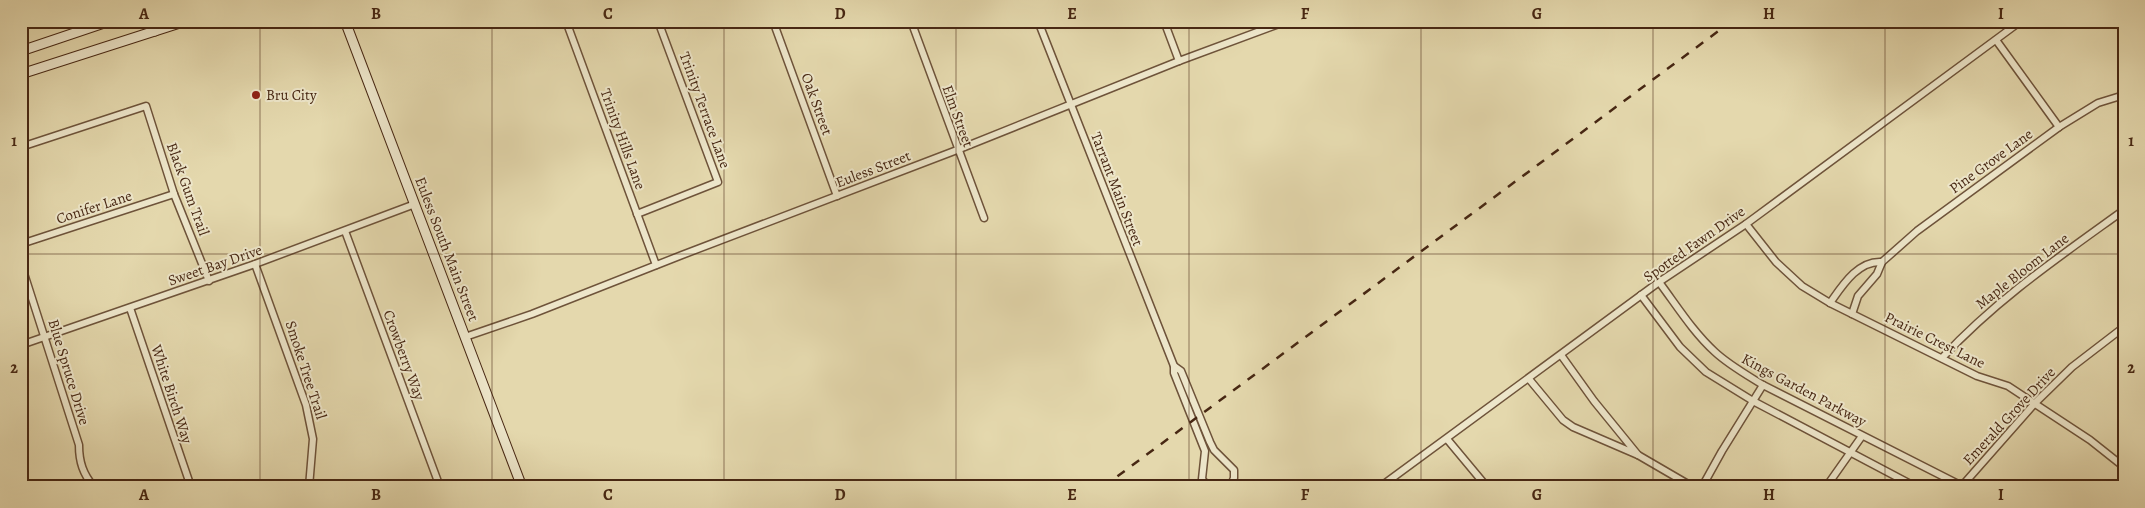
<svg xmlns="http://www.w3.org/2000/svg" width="2145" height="508" font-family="Alegreya,serif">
<rect width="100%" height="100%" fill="#e4d8ad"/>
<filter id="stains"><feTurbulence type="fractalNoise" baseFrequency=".004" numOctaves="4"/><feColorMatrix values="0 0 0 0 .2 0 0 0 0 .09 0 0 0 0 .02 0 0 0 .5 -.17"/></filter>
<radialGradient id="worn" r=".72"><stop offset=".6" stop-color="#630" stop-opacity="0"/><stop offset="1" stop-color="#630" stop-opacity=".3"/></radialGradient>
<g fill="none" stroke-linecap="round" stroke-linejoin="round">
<g stroke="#6e533a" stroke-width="9">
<g id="street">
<path d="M566,21L656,265"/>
<path d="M773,21L837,196"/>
<path d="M911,21L984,218"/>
<path d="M1038,21L1174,366V373L1205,451L1202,479L1208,487"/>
<path d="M1164,21L1179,61"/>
<path d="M1996,40L2059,127"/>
<path d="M21,147L146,106L174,194L209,281"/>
<path d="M637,214L718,182L658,21"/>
<path d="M1746,224L1776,262L1802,286L1830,303L1977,376L2008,386L2090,440L2124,467"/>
<path d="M345,231L440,487"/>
<path d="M21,244L174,194"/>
<path d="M21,264L79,445C79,462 83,474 94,487"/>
<path d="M255,264L306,405L313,439L309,487"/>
<path d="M1659,282C1677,306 1693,332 1715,352C1729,365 1747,375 1763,385L1964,487"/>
<path d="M1641,295L1680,347L1706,372L1753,401L1916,487"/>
<path d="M1830,303C1842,286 1858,260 1882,262"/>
<path d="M130,308L191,487"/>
<path d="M1852,314L1858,296L1877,274L1882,262L1917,231L2059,127L2098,103L2124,95"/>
<path d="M465,337L532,314L682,255L957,150L1179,61L1287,21"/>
<path d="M21,345L255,264L415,204"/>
<path d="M1942,358C1997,299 2059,257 2124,210"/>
<path d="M1174,366L1181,371L1210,442L1214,450L1234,470V478L1230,487"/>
<path d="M1529,379L1563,420L1573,427L1638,455L1594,401L1561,355"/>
<path d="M1447,439L1487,487"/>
<path d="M1638,455L1693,487"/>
<path d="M1380,487L1659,282L1746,224L2021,21"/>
<path d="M1702,487L1722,451L1763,385"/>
<path d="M1826,487L1862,436"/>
<path d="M1961,487L2035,403L2072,367L2124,327"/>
</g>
</g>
<g stroke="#472713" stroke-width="11">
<g id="secondary">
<path d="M152,21L155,31"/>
<path d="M345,21L522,487"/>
<path d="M21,51L110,21"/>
<path d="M21,74L186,21"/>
</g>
</g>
<use href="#street" stroke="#ede6ca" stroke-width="6"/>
<use href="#secondary" stroke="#ede6ca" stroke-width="9"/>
<path stroke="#472713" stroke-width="2.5" stroke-dasharray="9 9" stroke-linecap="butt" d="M1103,487L1732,21"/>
</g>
<path fill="none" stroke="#472713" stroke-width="1" stroke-opacity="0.55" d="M260,21V487M492,21V487M724,21V487M956,21V487M1189,21V487M1421,21V487M1653,21V487M1885,21V487M21,254H2124"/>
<circle fill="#8f2418" stroke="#ede6ca" stroke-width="2" cx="256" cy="95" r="5"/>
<g text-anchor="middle" stroke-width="4" stroke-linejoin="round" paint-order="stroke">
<g font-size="15" fill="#472713" stroke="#ede6ca" text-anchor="start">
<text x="266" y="100">Bru City</text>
</g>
<g font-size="15" fill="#472713" stroke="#ede6ca">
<text transform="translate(817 104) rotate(70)" y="5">Oak Street</text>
<text transform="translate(705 110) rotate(70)" y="5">Trinity Terrace Lane</text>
<text transform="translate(958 116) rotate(70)" y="5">Elm Street</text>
<text transform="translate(623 139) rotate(70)" y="5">Trinity Hills Lane</text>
<text transform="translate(1991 161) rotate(-36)" y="5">Pine Grove Lane</text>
<text transform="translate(873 169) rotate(-21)" y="5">Euless Street</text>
<text transform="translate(188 189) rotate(70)" y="5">Black Gum Trail</text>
<text transform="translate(1117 189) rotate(69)" y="5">Tarrant Main Street</text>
<text transform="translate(94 207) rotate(-18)" y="5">Conifer Lane</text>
<text transform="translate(1694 244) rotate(-35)" y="5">Spotted Fawn Drive</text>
<text transform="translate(447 249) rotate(69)" y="5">Euless South Main Street</text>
<text transform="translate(215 265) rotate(-19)" y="5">Sweet Bay Drive</text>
<text transform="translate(2022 271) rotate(-38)" y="5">Maple Bloom Lane</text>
<text transform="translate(1935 340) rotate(26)" y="5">Prairie Crest Lane</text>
<text transform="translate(404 355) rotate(70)" y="5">Crowberry Way</text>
<text transform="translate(306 370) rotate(72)" y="5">Smoke Tree Trail</text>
<text transform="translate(69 372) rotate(73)" y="5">Blue Spruce Drive</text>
<text transform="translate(1804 390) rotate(28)" y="5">Kings Garden Parkway</text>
<text transform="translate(172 394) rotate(72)" y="5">White Birch Way</text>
<text transform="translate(2009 416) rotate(-47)" y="5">Emerald Grove Drive</text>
</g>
</g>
<rect width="2145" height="508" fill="none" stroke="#e4d8ad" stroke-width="55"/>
<rect x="28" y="28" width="2090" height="452" fill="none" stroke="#472713" stroke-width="2"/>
<g font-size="16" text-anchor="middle" font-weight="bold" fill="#472713">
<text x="144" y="19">A</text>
<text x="376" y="19">B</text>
<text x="608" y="19">C</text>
<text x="840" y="19">D</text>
<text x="1072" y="19">E</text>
<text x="1305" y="19">F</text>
<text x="1537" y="19">G</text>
<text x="1769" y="19">H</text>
<text x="2001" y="19">I</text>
<text x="14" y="146">1</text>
<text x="2131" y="146">1</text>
<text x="14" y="373">2</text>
<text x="2131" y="373">2</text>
<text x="144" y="500">A</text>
<text x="376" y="500">B</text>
<text x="608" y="500">C</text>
<text x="840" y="500">D</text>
<text x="1072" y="500">E</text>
<text x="1305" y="500">F</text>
<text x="1537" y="500">G</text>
<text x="1769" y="500">H</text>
<text x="2001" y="500">I</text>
</g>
<rect width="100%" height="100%" filter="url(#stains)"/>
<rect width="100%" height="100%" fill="url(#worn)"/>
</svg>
